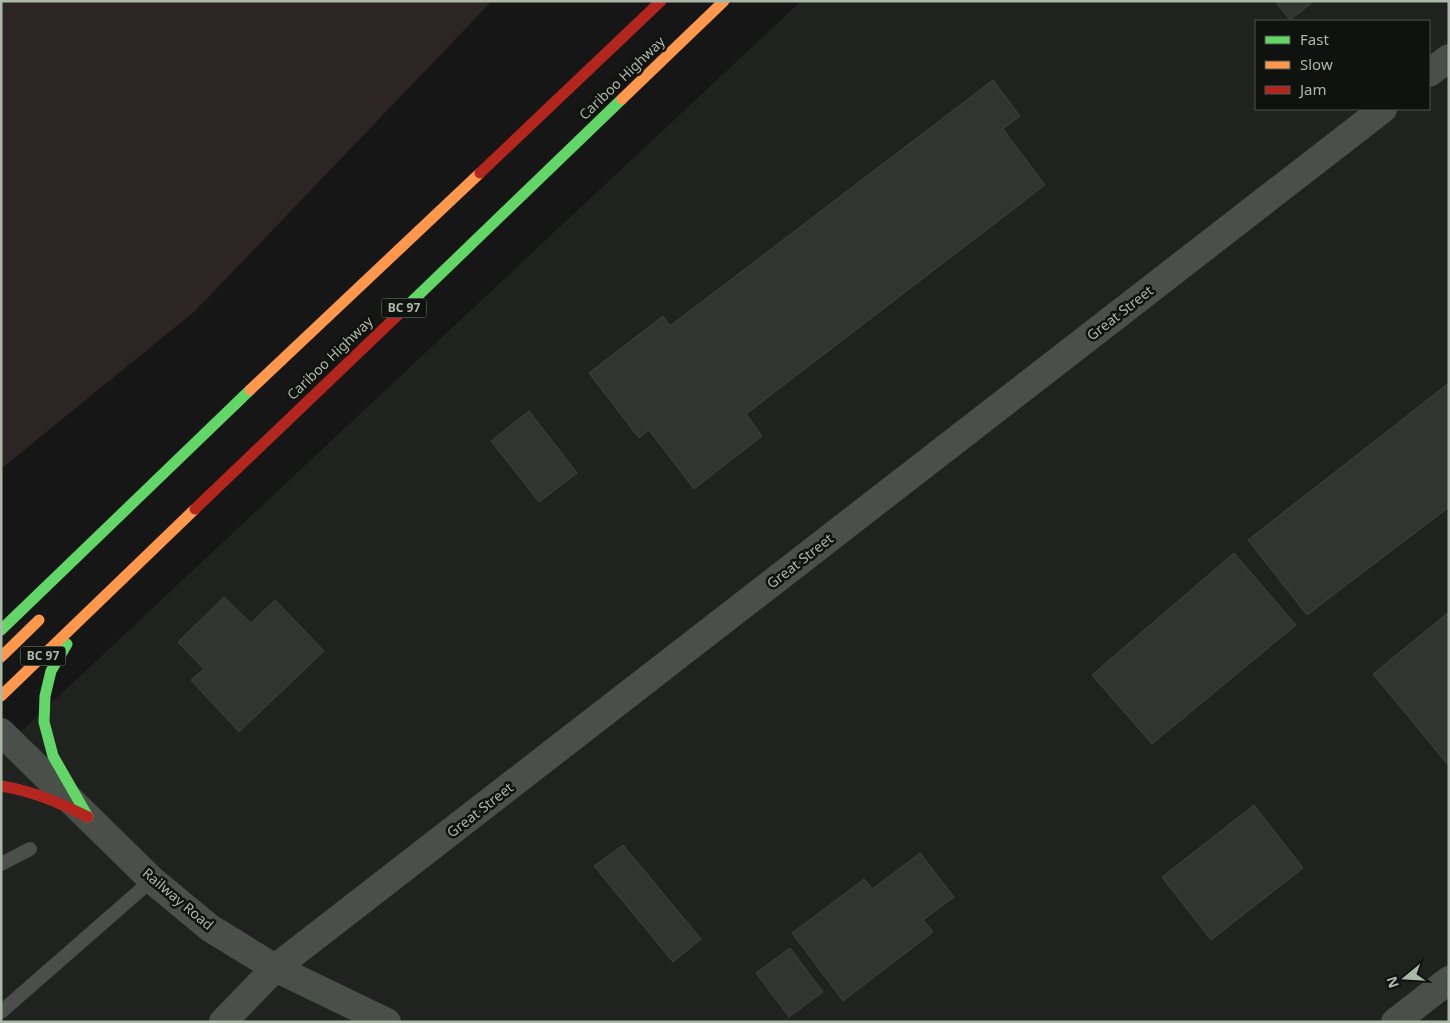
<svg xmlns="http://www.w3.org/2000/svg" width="1450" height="1023" font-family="'Noto Sans',sans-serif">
<rect width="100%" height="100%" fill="#161616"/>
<path fill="#202220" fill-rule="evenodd" d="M801,1H1449V1022H1V750ZM1256,21H1429V109H1256Z"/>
<path fill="#2c2523" d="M1,1H492L195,311L1,469Z"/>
<g fill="#323432" stroke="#3f423e">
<path d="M1275,1H1314L1290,20Z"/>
<path d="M993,80L1020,116L1003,129L1045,185L746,414L762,436L694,489L649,430L639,438L589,373L663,316L670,326Z"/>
<path d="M1449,383V507L1307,615L1248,540Z"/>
<path d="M529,411L577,473L539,502L491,441Z"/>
<path d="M1234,553L1296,625L1152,744L1092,675Z"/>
<path d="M224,597L251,623L275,600L324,651L239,732L191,680L204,669L178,642Z"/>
<path d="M1449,612V766L1373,674Z"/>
<path d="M1254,805L1303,868L1211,940L1162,877Z"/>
<path d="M623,845L701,939L673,962L594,866Z"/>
<path d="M920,853L954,897L923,920L933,932L843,1001L792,933L864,879L872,889Z"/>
<path d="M790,948L823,992L789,1017L756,973Z"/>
</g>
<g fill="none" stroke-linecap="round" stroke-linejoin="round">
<g stroke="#4b4f4a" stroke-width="14">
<path d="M1,864L30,849"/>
<path d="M1,1012L152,880"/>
</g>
<g stroke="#4b4f4a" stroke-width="28">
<path d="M1429,73L1449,58"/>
<path d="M1,732L152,880L210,928L275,968L387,1022"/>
<path d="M223,1022L275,968L1383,109"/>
<path d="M1395,1022L1449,980"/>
</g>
<g stroke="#63d668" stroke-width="11">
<path d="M400,313L622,99"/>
<path d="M1,630L250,390"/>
<path d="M67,644L51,671L45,696L44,722L53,756L88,817"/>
</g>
<g stroke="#ff974d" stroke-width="11">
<path d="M622,99L724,1"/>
<path d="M250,390L480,173"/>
<path d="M1,657L39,620"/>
<path d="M1,696L195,509"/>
</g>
<g stroke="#b3261e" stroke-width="11">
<path d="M480,173L661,1"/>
<path d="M195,509L400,313"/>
<path d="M1,786C33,791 60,803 88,817"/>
</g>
</g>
<g text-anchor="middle" stroke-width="5" stroke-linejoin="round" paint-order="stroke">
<g fill="#101210" stroke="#7d867a" stroke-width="1">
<rect x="381.5" y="298.5" width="45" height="19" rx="4"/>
<rect x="20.5" y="646.5" width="45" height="19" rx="4"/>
</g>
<g font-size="12" font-weight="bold" fill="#acb8a7">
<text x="404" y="312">BC 97</text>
<text x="43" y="660">BC 97</text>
</g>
<g font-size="14" fill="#acb8a7" stroke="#101210">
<text transform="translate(622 78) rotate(-44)" y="5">Cariboo Highway</text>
<text transform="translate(1120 313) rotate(-38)" y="5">Great Street</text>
<text transform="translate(330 358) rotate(-44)" y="5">Cariboo Highway</text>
<text transform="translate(800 561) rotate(-38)" y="5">Great Street</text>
<text transform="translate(480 810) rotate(-38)" y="5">Great Street</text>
<text transform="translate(178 899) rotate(40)" y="5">Railway Road</text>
</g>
</g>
<rect width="1450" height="1023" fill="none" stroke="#acb8a7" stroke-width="5"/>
<rect x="1255" y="20" width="175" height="90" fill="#101210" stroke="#4e544c"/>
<rect x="1265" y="36" width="25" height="8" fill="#63d668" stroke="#4e544c"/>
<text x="1300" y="45" font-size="15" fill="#acb8a7">Fast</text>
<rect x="1265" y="61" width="25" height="8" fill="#ff974d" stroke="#4e544c"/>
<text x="1300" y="70" font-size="15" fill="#acb8a7">Slow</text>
<rect x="1265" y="86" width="25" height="8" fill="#b3261e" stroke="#4e544c"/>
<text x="1300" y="95" font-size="15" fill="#acb8a7">Jam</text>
<g transform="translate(1405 978) rotate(252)" stroke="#101210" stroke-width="4" paint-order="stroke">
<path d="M0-4L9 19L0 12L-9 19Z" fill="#acb8a7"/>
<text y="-8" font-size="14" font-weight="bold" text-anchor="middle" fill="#acb8a7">N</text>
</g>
</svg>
